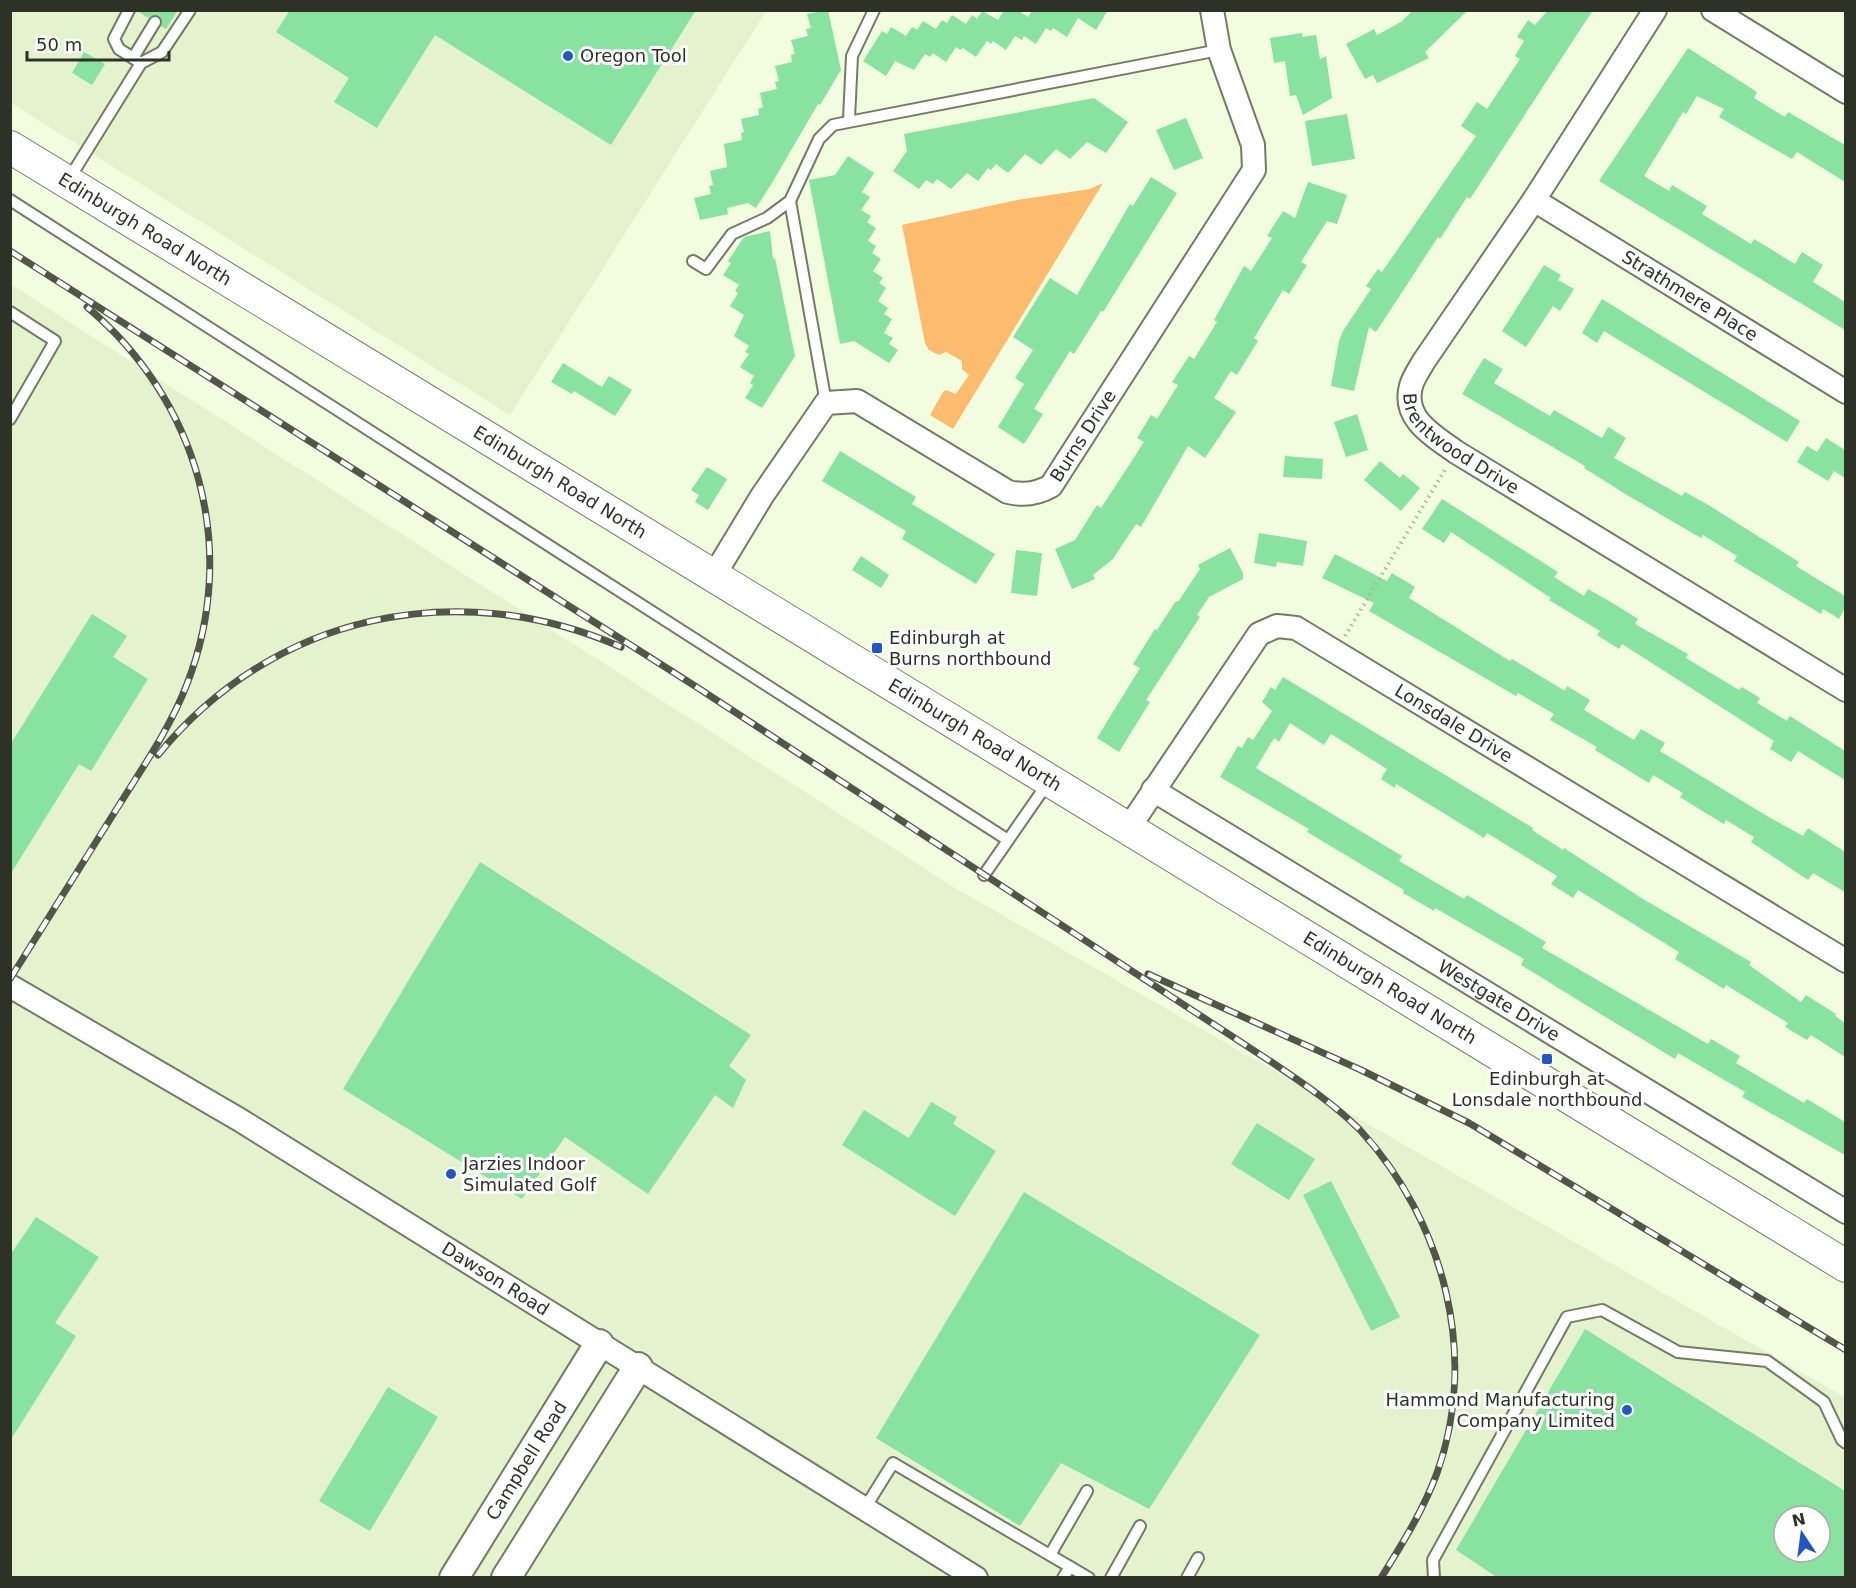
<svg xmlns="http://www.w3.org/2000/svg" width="1856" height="1588" font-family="'DejaVu Sans',sans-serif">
<rect width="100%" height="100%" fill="#f2fde0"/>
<g fill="#e4f2ce" fill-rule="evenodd">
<path d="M10,11H766L510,415L11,103Z"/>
<path d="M10,284L957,889L1845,1397V1577H11ZM1784,1516H1820V1552H1784Z"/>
</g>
<path fill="#fdbb6d" d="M1103,183L953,429L930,415L943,392L946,390L956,394L969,375L962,369V361L946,352L939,355L929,350L925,343L902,225L1017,200L1090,189Z"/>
<g fill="#88e3a1" fill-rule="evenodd">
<path d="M136,10H178L166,29L161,26L162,22L159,16L155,15L148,18Z"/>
<path d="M290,10H696L611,145L435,35L377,128L334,102L349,78L276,32Z"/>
<path d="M828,10L841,70L820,105L818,104L772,183L756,208L748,203L727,208L728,214L700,220L694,198L711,194L709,186L713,185L710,171L727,167L724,144L742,140L741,133L744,132L741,119L759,115L758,109L763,107L760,93L777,89L775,82L779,81L775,66L792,62L791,55L795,54L791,40L808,36L806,29L811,28L807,14Z"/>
<path d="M1004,10H1018L1028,17L1032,10H1108L1096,30L1078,18L1067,37L1053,28L1051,31L1046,28L1036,44L1024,36L1022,40L1015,36L1006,50L993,41L991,44L987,41L976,57L963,48L960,50L956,47L946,62L933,53L930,57L925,54L914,70L895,61L886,76L863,61L882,31L887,34L891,27L906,36L912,27L917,30L923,21L936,29L942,20L947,23L952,15L966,24L972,15L977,19L982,11L998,20Z"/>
<path d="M1413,10H1468L1425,52L1429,58L1377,83L1373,75L1365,79L1346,44L1374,29L1377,35L1401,22Z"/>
<path d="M1548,10H1593L1470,199L1467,197L1440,239L1438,237L1376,332L1369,327L1354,391L1331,386L1339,341L1343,331L1371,289L1366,286L1378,269L1382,272L1476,136L1461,126L1477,102L1487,109L1520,59L1515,56L1524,41L1517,37L1528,20L1535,25Z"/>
<path d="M1302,33V37L1316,35L1320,59L1326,56L1332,98L1303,115L1296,95L1290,96L1285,61L1274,63L1270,38Z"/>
<path d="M1688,48L1757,92L1754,98L1785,117L1788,112L1845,145V182L1797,152L1792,159L1736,127L1719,117L1724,109L1697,96L1686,114L1683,112L1644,176L1669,191L1672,185L1707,206L1702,214L1751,244L1754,239L1795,264L1802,252L1823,265L1813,282L1845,302V330L1599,181Z"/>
<path d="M84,52L105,64L92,85L72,73Z"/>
<path d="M1094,98L1128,122L1106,153L1087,142L1070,159L1056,149L1041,165L1025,154L1008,173L996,164L991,170L988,168L978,181L967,173L951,189L937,179L933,184L926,180L919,189L893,171L907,151L904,134Z"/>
<path d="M1347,114L1355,159L1312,166L1305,121Z"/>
<path d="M1186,118L1203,158L1174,170L1156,130Z"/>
<path d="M848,156L874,173L862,192L870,197L861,210L871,216L867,222L876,228L868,241L876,246L872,253L881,259L873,271L883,278L879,283L886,288L878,301L888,308L884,314L892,319L884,333L893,338L889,344L898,350L889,363L854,341L840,344L809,180L835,175Z"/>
<path d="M1151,177L1177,193L1103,312L1101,311L1074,354L1070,351L1034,409L1043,414L1024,444L998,427L1024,384L1015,378L1033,350L1013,337L1050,278L1077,295L1130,204L1133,206Z"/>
<path d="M1308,182L1347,195L1337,224L1327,221L1301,262L1307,265L1289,294L1283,290L1254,338L1258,341L1237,375L1231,371L1214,398L1236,412L1205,458L1188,446L1141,527L1136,524L1113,559L1093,575L1095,579L1072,589L1055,549L1075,540L1097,505L1101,508L1144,442L1137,438L1151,415L1157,419L1178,385L1172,382L1189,356L1194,359L1217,322L1214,320L1244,266L1251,271L1272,238L1267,236L1283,211L1295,218Z"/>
<path d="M770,231L773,259L775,258L795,356L762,408L745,398L753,385L750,383L754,376L740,367L749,354L745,352L749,346L734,336L744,315L730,306L738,293L735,291L739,285L723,275L731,263L728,261L744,237Z"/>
<path d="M1544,265L1561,275L1558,280L1574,289L1560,311L1553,306L1526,347L1502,331Z"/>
<path d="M1602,299L1800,421L1787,442L1604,331L1597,343L1582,333Z"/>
<path d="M1484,358L1503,369L1494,383L1550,416L1554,410L1602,438L1608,427L1626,438L1614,458L1682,496L1685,492L1710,506L1799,562L1796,566L1845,596V608L1839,619L1823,609L1821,614L1734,561L1737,556L1703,535L1701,538L1627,495L1584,468L1585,466L1462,394Z"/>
<path d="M563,363L602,387L609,376L632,390L615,416L574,391L572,394L551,382Z"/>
<path d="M1357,414L1368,450L1346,457L1334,422Z"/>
<path d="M1826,438L1845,450V478L1834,471L1828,481L1797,462L1807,446L1817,452Z"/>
<path d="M840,451L916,497L912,504L995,554L976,584L902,539L906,531L822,481Z"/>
<path d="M1285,456L1323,459L1322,479L1283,477Z"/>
<path d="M1380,461L1400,478L1403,474L1420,488L1401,511L1364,480Z"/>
<path d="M707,467L727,479L708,510L695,502L699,495L691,490Z"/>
<path d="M1442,499L1558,572L1554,577L1584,596L1588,589L1616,605L1638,619L1635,624L1688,654L1686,658L1739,690L1742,687L1760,698L1757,703L1787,721L1790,716L1845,751V780L1798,751L1791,762L1770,749L1774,741L1622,644L1619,649L1597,635L1600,631L1549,600L1551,598L1451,532L1444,543L1422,529Z"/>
<path d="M1259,533L1307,541L1303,566L1277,562L1276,567L1254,563Z"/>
<path d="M1230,548L1243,573V579L1209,597L1197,615L1200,617L1146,700L1150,702L1119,752L1097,738L1140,668L1133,664L1155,629L1157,630L1176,601L1178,602L1200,569L1198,565Z"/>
<path d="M1016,550L1042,553L1037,596L1011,593Z"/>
<path d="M1335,554L1387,581L1392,573L1415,587L1409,598L1510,661L1512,659L1565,691L1567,686L1590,700L1584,710L1634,740L1641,729L1665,743L1660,751L1767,816L1803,836L1808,828L1845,852V892L1813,873L1808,880L1751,842L1754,837L1726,820L1724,824L1704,812L1680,797L1683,793L1653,775L1649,783L1595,750L1597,747L1550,720L1554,714L1518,693L1516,696L1369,611L1374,603L1322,578Z"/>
<path d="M861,556L889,575L881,588L852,570Z"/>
<path d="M92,614L127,636L113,657L148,679L91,771L79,764L10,875V745Z"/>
<path d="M1283,677L1533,828L1532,830L1563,850L1564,848L1643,899L1751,962L1749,965L1801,1002L1806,995L1836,1014L1835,1016L1845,1023V1057L1811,1035L1807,1040L1785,1027L1788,1023L1726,985L1724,989L1675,959L1679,952L1578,890L1573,898L1551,884L1557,876L1487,833L1484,838L1396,784L1395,788L1381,779L1387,769L1331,734L1324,745L1290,723L1279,742L1274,738L1256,768L1402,856L1399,861L1464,899L1467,895L1546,942L1542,948L1708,1044L1711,1039L1740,1056L1736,1063L1804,1103L1807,1099L1845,1122V1155L1742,1097L1745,1092L1678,1053L1675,1059L1594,1010L1521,965L1524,959L1435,908L1434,911L1403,893L1404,890L1307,832L1309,829L1220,777L1238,746L1242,748L1248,737L1253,740L1272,711L1262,702L1271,687L1275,690Z"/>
<path d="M480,862L751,1035L729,1066L746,1080L733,1108L715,1095L648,1194L565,1137L522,1199L343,1089Z"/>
<path d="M931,1102L957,1117L953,1124L996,1151L955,1216L842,1145L864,1110L909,1138Z"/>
<path d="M1257,1123L1315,1159L1289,1200L1231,1164Z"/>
<path d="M1331,1181L1400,1317L1371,1331L1303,1195Z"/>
<path d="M1024,1192L1260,1335L1149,1509L1061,1463L1020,1526L876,1438Z"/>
<path d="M36,1217L99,1257L55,1323L76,1336L10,1441V1255Z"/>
<path d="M1585,1329L1845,1491V1578H1498L1456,1550ZM1784,1516H1820V1552H1784Z"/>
<path d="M388,1387L438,1417L370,1531L319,1501Z"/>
</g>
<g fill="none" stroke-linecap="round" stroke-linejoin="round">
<g stroke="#727c63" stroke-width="14">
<g id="service">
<path d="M129,10L114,39L119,49L141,63"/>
<path d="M133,58L155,22"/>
<path d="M849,119L852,56L874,10"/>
<path d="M69,179L141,63L162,52L190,10"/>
<path d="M10,200L1008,840"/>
<path d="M790,201L826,403"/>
<path d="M693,261L706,269L732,234L767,218L790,201L819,139L833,125L1219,50"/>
<path d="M10,312L55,341L10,419"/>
<path d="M984,875L1047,784"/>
<path d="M865,1508L893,1463L1089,1578"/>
<path d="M1050,1555L1087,1491"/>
<path d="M1063,1578L1070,1567"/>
<path d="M1111,1578L1140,1526"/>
<path d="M1187,1578L1198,1558"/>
<path d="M1434,1578L1433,1560L1567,1317L1602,1310L1678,1352L1767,1361L1824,1402L1842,1440L1846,1443"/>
</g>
</g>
<g stroke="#727c63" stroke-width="26">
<g id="minor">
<path id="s1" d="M1655,10L1534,200L1424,361C1420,368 1413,378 1411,386C1402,419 1434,436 1456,452L1846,690"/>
<path d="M1713,10L1846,92"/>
<path id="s2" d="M1534,200L1846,392"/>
<path id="s3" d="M713,577L762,496L826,403L857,401L1008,492C1024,496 1037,494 1051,486L1254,170L1253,145L1219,50L1212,10"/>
<path id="s4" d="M1153,790L1846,1212"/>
<path id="s5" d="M1128,829L1259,634L1277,626L1296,628L1846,961"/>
<path id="s6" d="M10,986L240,1120L976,1578"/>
</g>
</g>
<g stroke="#727c63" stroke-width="32">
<g id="tertiary">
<path id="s7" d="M454,1578L599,1344"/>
<path d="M506,1578L638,1367"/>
</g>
</g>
<g stroke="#727c63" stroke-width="34">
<g id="secondary">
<path id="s8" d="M10,147L1846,1266"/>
</g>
</g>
<path stroke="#acb49d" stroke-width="4" stroke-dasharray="1.5 4.5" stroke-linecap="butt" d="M1345,636L1446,468"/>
<use href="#service" stroke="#fff" stroke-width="10"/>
<use href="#minor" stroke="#fff" stroke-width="22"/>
<use href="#tertiary" stroke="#fff" stroke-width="28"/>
<use href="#secondary" stroke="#fff" stroke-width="32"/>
<g stroke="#515648" stroke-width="7">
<g id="rail">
<path d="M10,251L695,686L1273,1063C1304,1084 1334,1104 1360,1130C1444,1221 1479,1355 1437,1473C1423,1511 1402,1544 1381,1578"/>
<path d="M158,755C273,614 457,575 621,647"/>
<path d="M1148,974L1361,1070L1469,1123L1846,1350"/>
<path d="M10,979C47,920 84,861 121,802C145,764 171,726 187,684C240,548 198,400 87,307"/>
</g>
</g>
<use href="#rail" stroke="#fff" stroke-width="4.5" stroke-dasharray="14" stroke-linecap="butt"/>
</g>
<g fill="#2057c4" stroke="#fff" stroke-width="2">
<circle cx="568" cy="56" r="6"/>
<rect x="871" y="642" width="12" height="12" rx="3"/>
<rect x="1541" y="1053" width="12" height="12" rx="3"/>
<circle cx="451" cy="1174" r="6"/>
<circle cx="1627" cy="1410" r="6"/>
</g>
<g text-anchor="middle" stroke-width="6" stroke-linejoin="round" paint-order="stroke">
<g font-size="18" fill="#2d3126" stroke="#fff" text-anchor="start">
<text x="580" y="62">Oregon Tool</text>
<text x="889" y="644">Edinburgh at<tspan x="889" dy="21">Burns northbound</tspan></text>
<text x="1547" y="1085" text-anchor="middle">Edinburgh at<tspan x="1547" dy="21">Lonsdale northbound</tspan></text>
<text x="463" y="1170">Jarzies Indoor<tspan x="463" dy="21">Simulated Golf</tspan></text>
<text x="1615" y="1406" text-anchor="end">Hammond Manufacturing<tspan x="1615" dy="21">Company Limited</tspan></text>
</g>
<g font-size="18" fill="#2d3126" stroke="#fff">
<text dy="6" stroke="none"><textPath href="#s8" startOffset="158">Edinburgh Road North</textPath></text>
<text dy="6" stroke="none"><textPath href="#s2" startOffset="183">Strathmere Place</textPath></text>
<text dy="6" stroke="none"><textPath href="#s3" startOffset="519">Burns Drive</textPath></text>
<text dy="6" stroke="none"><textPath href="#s1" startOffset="531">Brentwood Drive</textPath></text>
<text dy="6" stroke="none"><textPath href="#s8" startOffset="644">Edinburgh Road North</textPath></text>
<text dy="6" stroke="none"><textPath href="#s5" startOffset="458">Lonsdale Drive</textPath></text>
<text dy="6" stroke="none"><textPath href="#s8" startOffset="1130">Edinburgh Road North</textPath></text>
<text dy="6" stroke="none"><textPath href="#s8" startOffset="1616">Edinburgh Road North</textPath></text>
<text dy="6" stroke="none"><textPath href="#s4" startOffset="405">Westgate Drive</textPath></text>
<text dy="6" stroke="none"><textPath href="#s6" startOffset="567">Dawson Road</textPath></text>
<text dy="6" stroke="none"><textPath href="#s7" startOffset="138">Campbell Road</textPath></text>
</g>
</g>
<rect width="1856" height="1588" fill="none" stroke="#2d3126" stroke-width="24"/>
<g transform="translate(1802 1534) rotate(347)"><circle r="28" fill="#ffffff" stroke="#abada8" stroke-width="1.5"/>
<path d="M0-4.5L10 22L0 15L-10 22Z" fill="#2057c4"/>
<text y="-9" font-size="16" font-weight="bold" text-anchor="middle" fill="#2d3126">N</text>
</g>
<path d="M27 51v9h142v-9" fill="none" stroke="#2d3126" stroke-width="3"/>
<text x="36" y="51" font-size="18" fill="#2d3126" stroke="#ffffff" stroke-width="4.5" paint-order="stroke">50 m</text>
</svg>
